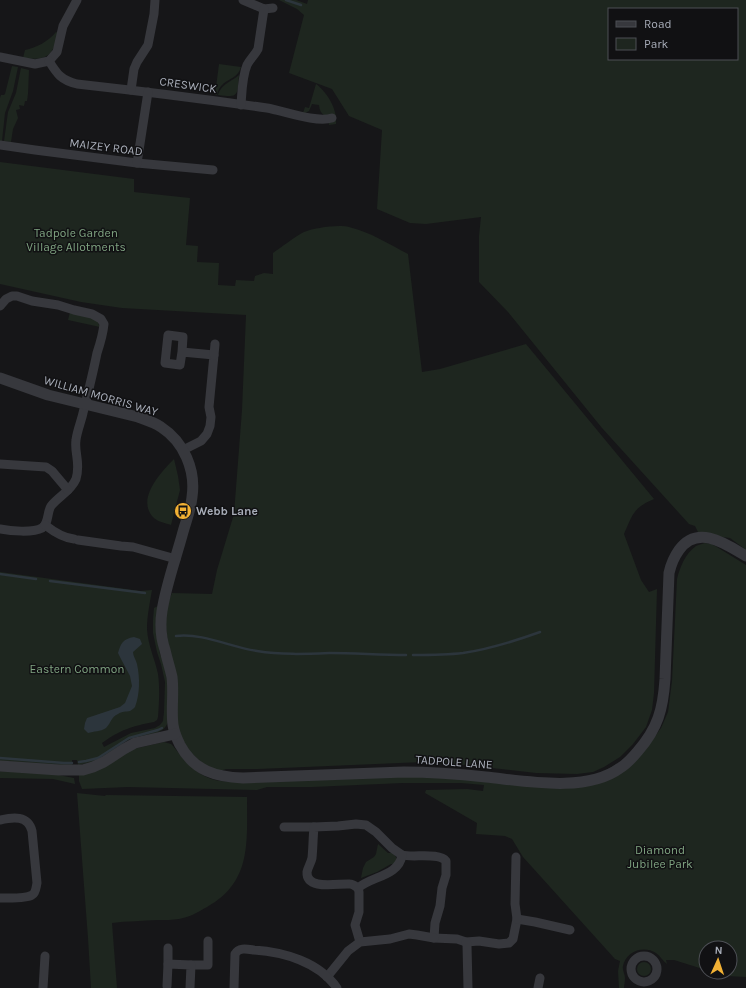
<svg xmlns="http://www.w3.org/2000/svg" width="746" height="988" font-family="Karla,sans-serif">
<rect width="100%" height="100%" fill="#161618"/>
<g fill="#1e261f" fill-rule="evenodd">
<path d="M279,0H296L307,4L308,0H746V550L730,538L699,534L695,526L689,524L602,428L508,312L479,282V236L481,217L426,224L410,223L377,209L382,130L349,116L332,89L289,73L304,15L297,9ZM609,9H737V59H609Z"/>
<path d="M56,32L58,33C56,38 56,45 53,49C47,61 33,59 23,58L25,50C36,48 49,41 56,32Z"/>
<path d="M219,64L241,67C237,82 221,77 217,95H215Z"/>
<path d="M12,66L18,67L13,91L5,113L2,141H0V98L1,95H4L5,94Z"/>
<path d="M21,68L29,70L28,94L27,101H25L24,106L19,105L20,109L16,110L18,118L13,129L11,142L4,141L8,112L16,93Z"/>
<path d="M239,75C237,95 240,98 218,95C221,84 231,82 239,75Z"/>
<path d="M316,84C327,92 338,110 336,124L329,125V123L335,121C326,116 320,116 319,105L312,104L309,111L305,113H303L305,107L309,108Z"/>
<path d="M0,162L134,179V192L190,198L186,245L198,246L197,262L219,263L218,285L235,286L236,280L254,281L255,276L264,273L273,274V253C280,248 296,236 304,232C313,228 339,224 349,227C370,232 389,244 408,254L422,372L440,369L526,344L654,499C633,508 633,514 624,534L641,580L649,592L657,589L654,693L652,710L646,727L633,744L620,757L604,767L593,772L577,774L536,773L465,765L423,762L258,769H226L220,771L208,767L189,752L178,730L165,619L169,600L172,593L212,594L217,570L234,514L242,410L246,315L122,308L81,302L0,284Z"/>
<path d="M70,312L95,319L97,320L100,327L68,320Z"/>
<path d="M174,459L178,476L180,490L171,525C166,523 158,522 154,518C135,500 161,472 174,459Z"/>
<path d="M705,543L712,544L746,565V977L726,976L714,972H730V948H706V970L674,960H666L667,964C663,961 660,956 656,953C644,945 626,951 623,966C622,970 625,974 625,978C625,982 624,985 624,988H619L618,971L620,961L615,959L523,857L512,839L505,836L476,834L477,823L425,793L426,790L467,789L483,791L484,785L461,783H403L312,787H267L257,790L128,787L82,789L79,781V774L133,749L164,742L171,744L173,746C186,762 198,778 220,781C228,782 236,781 245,781L431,774L578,786L648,746L661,728L668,712L672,681L677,579C680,567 685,554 696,546C698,545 702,544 705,543Z"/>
<path d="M0,572L141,591L152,590C150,602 147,616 147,629C148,646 155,659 158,674C160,688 159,704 158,717L157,720L154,722C132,726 120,730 102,743L104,747L131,733L155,728L160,725L163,721L164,712L165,682L161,664L157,652L153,633V620L154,608L158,606L157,636L160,654L168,676V722C163,737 143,734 130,739C122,743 115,750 107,755C98,761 88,763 78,765L77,760H72V765L71,766L0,761Z"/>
<path d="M0,771L53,774L74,778L75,784L53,779L0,778Z"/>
<path d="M77,793L105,796L106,795L247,797C247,842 252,882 207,907C198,912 190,917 179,919C172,920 165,920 158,920C143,921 127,921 112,923L117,988H91L88,938Z"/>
<path d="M378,844L388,853H393C397,857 397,859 395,864H391L377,872L361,878L363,868L366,862L374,857L376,854Z"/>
<circle cx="644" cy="969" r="7"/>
</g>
<path fill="#2c353c" d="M134,637L140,639L142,644L133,652C133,656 136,660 137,664C140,678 140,694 135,707C134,708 132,710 130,711C126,712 122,711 118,714C111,717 111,723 106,728C100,732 94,731 88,733L84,729L85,723L87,718L120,707L125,703L132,686L130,676L121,659L118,653C121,643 123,639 134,637Z"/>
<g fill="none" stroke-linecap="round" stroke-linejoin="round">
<g stroke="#2c353c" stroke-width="2.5">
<path d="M286,0L301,5"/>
<path d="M0,574L36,579"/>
<path d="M50,581L145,593"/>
<path d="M176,636C204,633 230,647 257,651C281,655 305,654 330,653C355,653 380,655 406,655"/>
<path d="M413,655C430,655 446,655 463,653C490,649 515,641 540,632"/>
<path d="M0,758L64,763H72"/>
<path d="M79,762L86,761L98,758L129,738L158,730L162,728"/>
</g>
<g stroke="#37383d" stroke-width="9">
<path d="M243,0L264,9L273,8"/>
<path d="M0,57L35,64L49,61L57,52L63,26L77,0"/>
<path d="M49,61C57,74 61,80 77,84C140,91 204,99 267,108C284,111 316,123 332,118"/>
<path d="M131,90L134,69L137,62L148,45L154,14L155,0"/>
<path d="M241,105C242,92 242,77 247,65C250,59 255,55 258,49L264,9"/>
<path d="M0,145L35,150L137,163L213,170"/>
<path d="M137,163L148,92"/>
<path d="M0,306L6,299L12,296H17L32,301L58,305L74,310L92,314L101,319L104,324C103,334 100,344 97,353C93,373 88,393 83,413C81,422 77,431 76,440C74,453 81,463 76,479C71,491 59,496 51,506C47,512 49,523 42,528C33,533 10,531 0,529"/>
<path d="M182,352L183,337L168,335L165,363L180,365L182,352L214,355L209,407L211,417L210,426L207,434L201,441L183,450"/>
<path d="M214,355L215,344"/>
<path d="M0,464L46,467L52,471L68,490"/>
<path d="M45,525C54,532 63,538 74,539"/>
<path d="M78,540L121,546L133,547L176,559"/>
<path d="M0,820C13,817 28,815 32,831L37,883C36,887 36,893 32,895C26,899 8,898 0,898"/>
<path d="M284,827H314"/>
<path d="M402,855C413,858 439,852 446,861V875L442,888L440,906L435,923L434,938L457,939L466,942L479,941L499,944L509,943L513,939L517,919L535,922L570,930"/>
<path d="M516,857L515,904L517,919"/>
<path d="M358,888C372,876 399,876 402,855L392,848L376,832L366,825L356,824L338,826L314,827C313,837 313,848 312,858C311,863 308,867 307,872C306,891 339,883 350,884C353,884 355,886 358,888L359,892V912L355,925L360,942"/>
<path d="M466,942L467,945L468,988"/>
<circle cx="644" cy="969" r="13"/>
<path d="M168,964V948"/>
<path d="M191,965H208V941"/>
<path d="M327,977L348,951L360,942L390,939L409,934L417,935L434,938"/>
<path d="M167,986L168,964L191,965L190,988"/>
<path d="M43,988L45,956"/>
<path d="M234,988L235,954C239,947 247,949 254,950C284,952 319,962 337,988"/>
<path d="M538,988L540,978"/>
</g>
<g stroke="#37383d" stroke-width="11">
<path d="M0,378L48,395L138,417C146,420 154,422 161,427C184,442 196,470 192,497C191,509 186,521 183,532C176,558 166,585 162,611C160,624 161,638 165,650C167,659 170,668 172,677C174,693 171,709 173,725C174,732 177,739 180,745C194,771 216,777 243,778L404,772C431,772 458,774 486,777C525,781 586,793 620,768C627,764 633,757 638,751C658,728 663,709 665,679L669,573C671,564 674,557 679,550C698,524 726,544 746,556"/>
<path d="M0,766L59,770H83L93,767L104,762L124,749L135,743L175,734"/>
</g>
</g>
<defs>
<g id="bus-disc" transform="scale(0.9)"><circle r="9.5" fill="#f2b134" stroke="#111113"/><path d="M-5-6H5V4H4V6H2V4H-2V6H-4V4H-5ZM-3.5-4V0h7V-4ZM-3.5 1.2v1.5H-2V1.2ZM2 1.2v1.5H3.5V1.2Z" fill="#111"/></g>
</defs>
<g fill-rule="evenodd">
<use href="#bus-disc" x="183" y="511"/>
</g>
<g text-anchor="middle" stroke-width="3" stroke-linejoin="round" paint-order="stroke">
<g font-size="12" fill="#a8adb8" stroke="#111113">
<text transform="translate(188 85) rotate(8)" y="4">CRESWICK</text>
<text transform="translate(106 147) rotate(7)" y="4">MAIZEY ROAD</text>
<text transform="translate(101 396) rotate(16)" y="4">WILLIAM MORRIS WAY</text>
<text transform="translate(454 762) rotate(4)" y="4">TADPOLE LANE</text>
</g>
<g font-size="12" fill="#7fa381" stroke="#111113">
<text x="76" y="237">Tadpole Garden<tspan x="76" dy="14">Village Allotments</tspan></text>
<text x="77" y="673">Eastern Common</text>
<text x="660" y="854">Diamond<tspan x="660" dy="14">Jubilee Park</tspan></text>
</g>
<g font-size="12" font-weight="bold" fill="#a8adb8" stroke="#111113" text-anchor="start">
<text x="196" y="515">Webb Lane</text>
</g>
</g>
<rect x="608" y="8" width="130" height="52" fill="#111113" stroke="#4d4f55"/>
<rect x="616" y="21" width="20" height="6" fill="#37383d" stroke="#4d4f55"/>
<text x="644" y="28" font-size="12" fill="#a8adb8">Road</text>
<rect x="616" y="38" width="20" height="12" fill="#1e261f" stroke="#4d4f55"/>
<text x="644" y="48" font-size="12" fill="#a8adb8">Park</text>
<g transform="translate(718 960) rotate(3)"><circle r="19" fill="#111113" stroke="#4d4f55"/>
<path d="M0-3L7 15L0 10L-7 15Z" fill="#f2b134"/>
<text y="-6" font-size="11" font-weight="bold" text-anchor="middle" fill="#a8adb8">N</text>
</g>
</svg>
